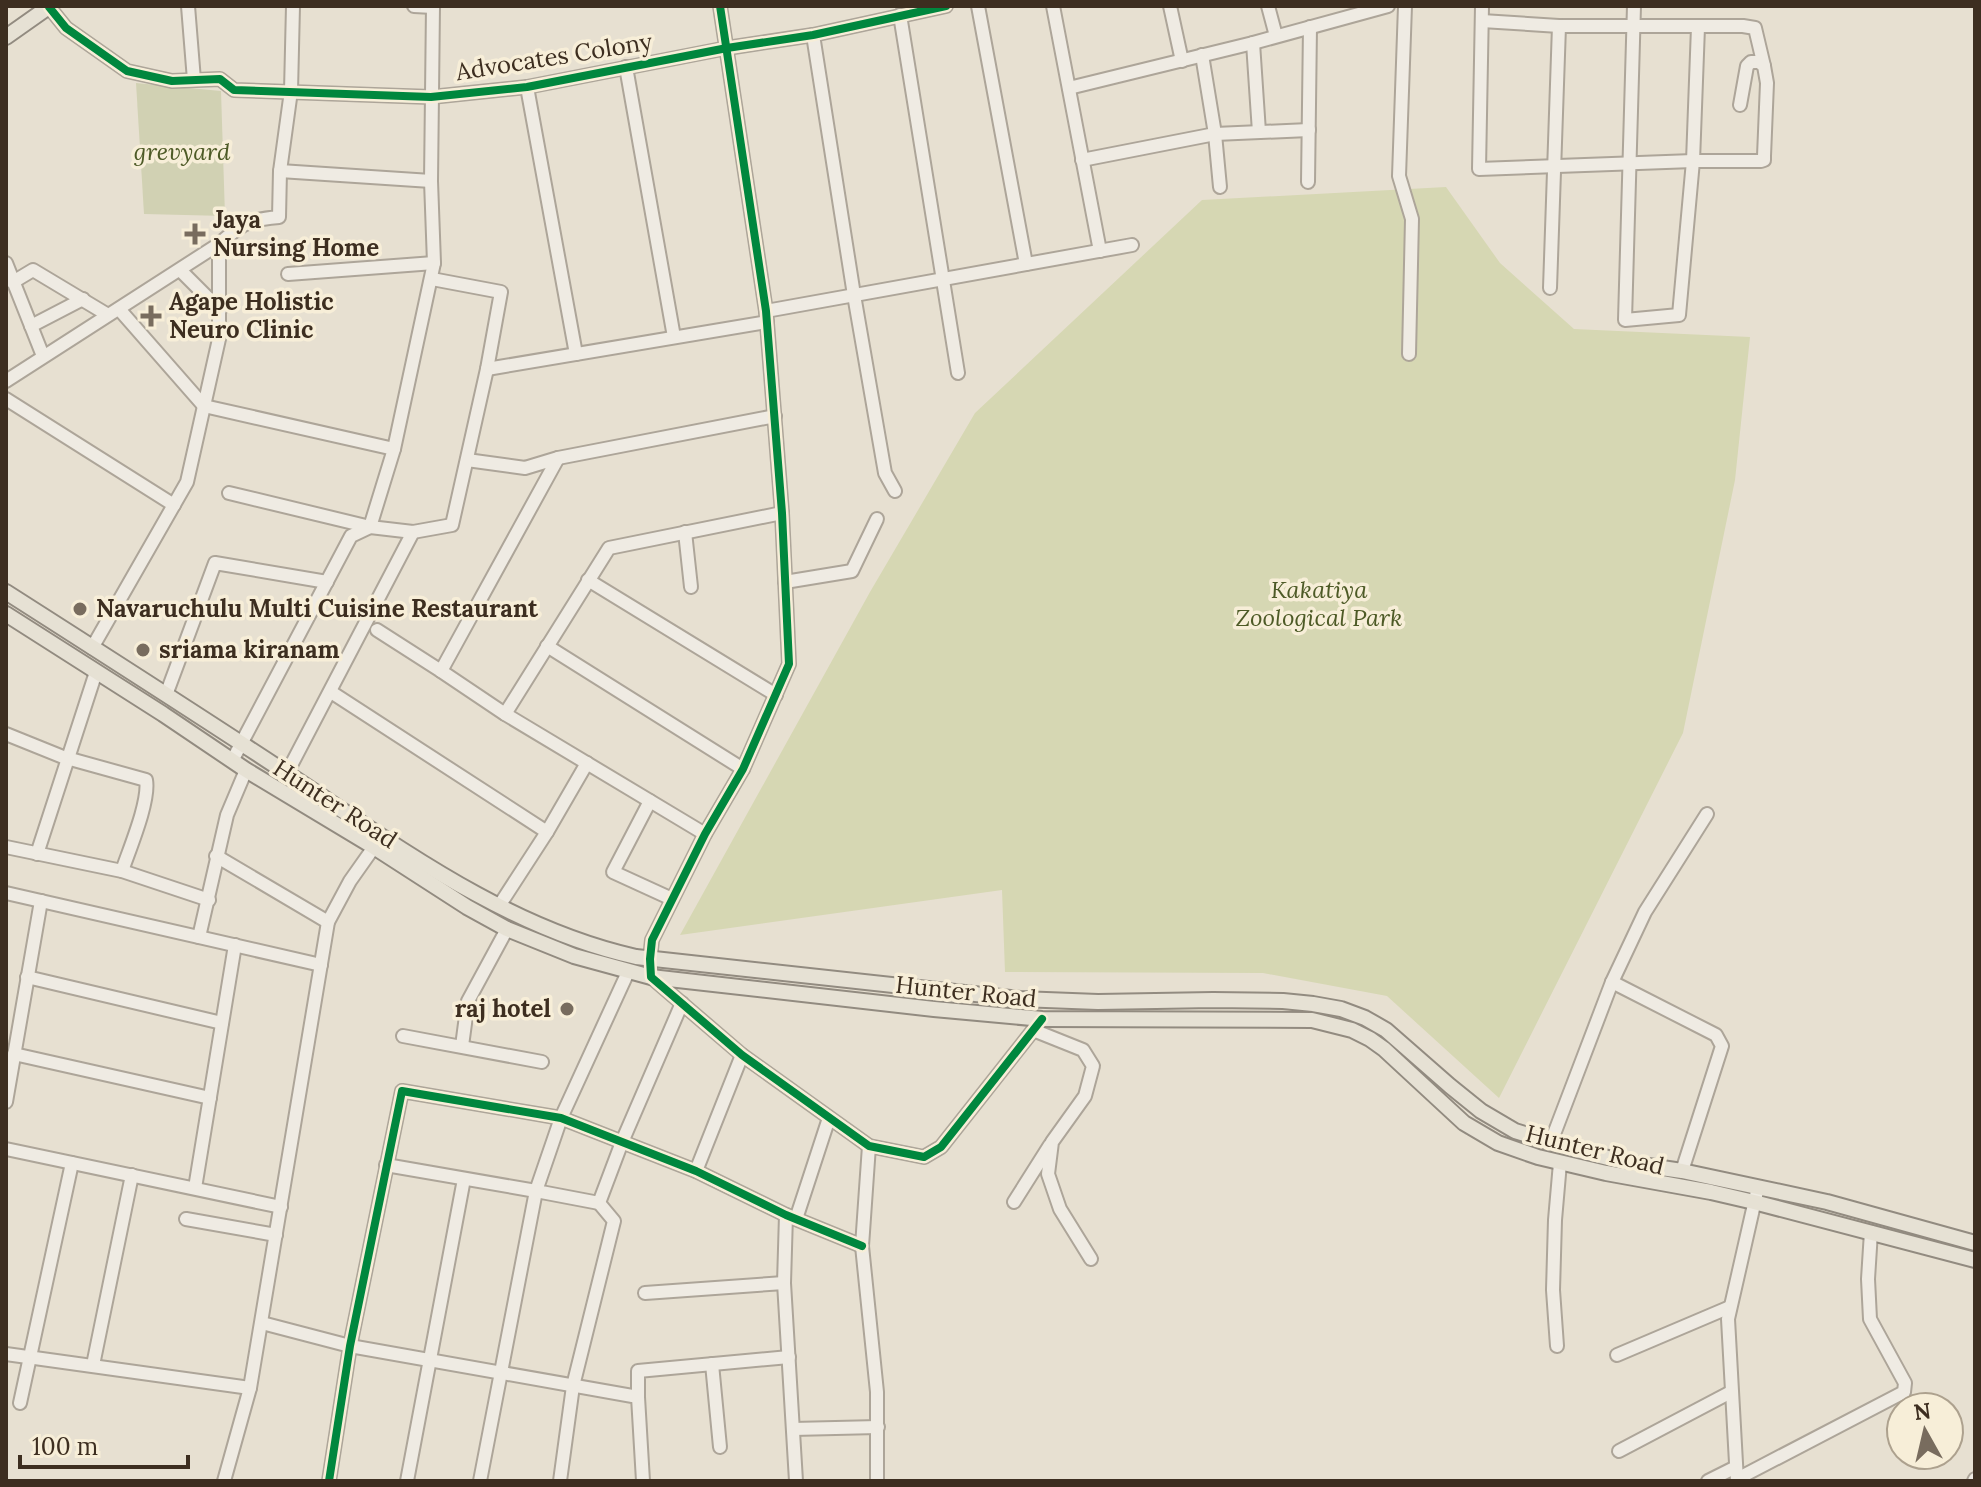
<svg xmlns="http://www.w3.org/2000/svg" width="1981" height="1487" font-family="Lora,serif">
<rect width="100%" height="100%" fill="#e7e0d1"/>
<path fill="#d6d7b3" d="M1446,187L1500,263L1574,329L1750,337L1735,480L1683,733L1499,1098L1387,996L1263,973L1005,972L1002,890L680,935L870,592L975,413L1202,200Z"/>
<path fill="#d1d1b3" d="M136,83L221,91L225,216L144,214Z"/>
<g fill="none" stroke-linecap="round" stroke-linejoin="round">
<g stroke="#ada599" stroke-width="16">
<g id="minor">
<path d="M188,6L194,80"/>
<path d="M414,6L433,7"/>
<path d="M720,6L766,311L782,513L789,664L743,769L705,834L652,940L650,959L651,977L742,1055L869,1146L924,1157L941,1147L1042,1019"/>
<path d="M978,6L1026,264"/>
<path d="M1053,6L1100,251"/>
<path d="M1170,6L1182,61"/>
<path d="M1268,6L1276,36"/>
<path d="M1405,6L1399,176L1412,219L1409,354"/>
<path d="M1482,6L1479,169L1693,161H1761L1764,160V156L1767,83L1764,66L1759,62H1751L1747,66L1740,105"/>
<path d="M1634,6L1625,320L1679,315L1693,161L1698,27"/>
<path d="M49,7L66,28L127,71L172,81L220,79L234,90L431,97L527,87L727,48L813,35L946,6"/>
<path d="M900,15L958,373"/>
<path d="M1482,21L1559,26H1743L1755,28L1764,66"/>
<path d="M813,35L854,295L885,473L895,491"/>
<path d="M1253,43L1259,132"/>
<path d="M1202,55L1215,134L1220,187"/>
<path d="M626,67L674,337"/>
<path d="M527,87L576,354"/>
<path d="M1069,88L1253,43L1388,6"/>
<path d="M1082,160L1215,134L1309,130"/>
<path d="M280,171L431,181"/>
<path d="M1308,182L1310,27"/>
<path d="M6,263L43,356"/>
<path d="M180,270L220,310"/>
<path d="M288,274L434,263"/>
<path d="M6,279L13,282L33,270L108,315"/>
<path d="M1550,288L1559,26"/>
<path d="M119,309L204,406L394,449"/>
<path d="M766,311L1132,245"/>
<path d="M31,326L83,299"/>
<path d="M487,369L767,322"/>
<path d="M6,381L219,244C243,223 247,220 279,217L280,171L291,91L293,6"/>
<path d="M6,399L174,505"/>
<path d="M558,458L441,671L505,714L705,834"/>
<path d="M467,460L525,468L558,458L775,416"/>
<path d="M229,493L370,527L413,532L452,525L487,369L501,292L432,279"/>
<path d="M685,532L691,587"/>
<path d="M588,580L776,695"/>
<path d="M785,582L852,571L877,519"/>
<path d="M377,630L441,671"/>
<path d="M547,646L743,769"/>
<path d="M92,648L187,482L219,339V244"/>
<path d="M331,692L547,832"/>
<path d="M166,695L215,563L327,582"/>
<path d="M505,714L609,548L782,513"/>
<path d="M6,734L63,757L146,780C150,801 129,850 122,871"/>
<path d="M232,761L351,536L370,527L394,449L434,263L431,181L433,6"/>
<path d="M287,773L413,532"/>
<path d="M650,801L613,872L672,899"/>
<path d="M6,847L122,871L209,900"/>
<path d="M37,854L96,672"/>
<path d="M216,856L328,922"/>
<path d="M6,893L321,965"/>
<path d="M499,906L547,832L587,763"/>
<path d="M199,937L227,815L246,770"/>
<path d="M628,972L561,1118L536,1191L599,1203L622,1142L682,1003"/>
<path d="M27,977L222,1023"/>
<path d="M1612,982L1716,1035L1722,1046L1682,1171"/>
<path d="M1033,1030L1083,1050L1093,1066L1085,1096L1052,1142L1048,1174L1060,1209L1091,1259"/>
<path d="M403,1036L542,1062"/>
<path d="M462,1046L468,1001L507,929"/>
<path d="M14,1054L210,1098"/>
<path d="M6,1102L41,901"/>
<path d="M1551,1142L1612,982L1645,912L1707,814"/>
<path d="M869,1146L862,1246L877,1392V1481"/>
<path d="M6,1149L281,1207"/>
<path d="M386,1165L536,1191L480,1481"/>
<path d="M696,1171L742,1055"/>
<path d="M195,1188L235,945"/>
<path d="M1014,1202L1050,1145"/>
<path d="M786,1215L784,1283L796,1481"/>
<path d="M186,1219L276,1235"/>
<path d="M796,1219L829,1118"/>
<path d="M645,1293L784,1283"/>
<path d="M262,1323L350,1346L638,1397L643,1481"/>
<path d="M1557,1346L1553,1290L1555,1220L1560,1163"/>
<path d="M6,1354L250,1388"/>
<path d="M1617,1355L1730,1307"/>
<path d="M712,1364L720,1447"/>
<path d="M93,1365L132,1175"/>
<path d="M638,1397V1371L789,1357"/>
<path d="M20,1403L72,1163"/>
<path d="M793,1429L878,1427"/>
<path d="M1619,1451L1731,1392"/>
<path d="M1737,1479L1904,1392L1905,1383L1870,1319L1868,1279L1871,1232"/>
<path d="M224,1481L250,1388L328,922L350,881L374,847"/>
<path d="M329,1481L350,1346L402,1091L561,1118L696,1171L786,1215L862,1246"/>
<path d="M407,1481L464,1179"/>
<path d="M560,1481L573,1386L614,1221L599,1203"/>
<path d="M1708,1481L1736,1467"/>
<path d="M1737,1481L1728,1319L1758,1187"/>
<path d="M1974,1481L1975,1479"/>
</g>
</g>
<g stroke="#928b80" stroke-width="18">
<g id="major">
<path d="M6,37L50,6"/>
<path d="M6,592C100,652 194,712 288,774C397,846 506,928 636,957L1020,999L1098,1002L1213,1000L1283,1001L1313,1004L1341,1009L1365,1018L1386,1030L1450,1086L1481,1111L1515,1131L1576,1150L1628,1163L1682,1171L1827,1202L1975,1243"/>
<path d="M6,614L163,714L246,770L374,847L467,907L507,929L574,956L651,977L934,1009L1042,1019L1312,1020L1352,1030L1370,1039L1384,1049L1464,1123L1498,1143L1538,1157L1606,1173L1711,1192L1754,1202L1975,1260"/>
</g>
</g>
<use href="#minor" stroke="#efebe3" stroke-width="12"/>
<use href="#major" stroke="#e6e1d4" stroke-width="14"/>
<g stroke="#f7eed8" stroke-width="13">
<g id="cycleway">
<path d="M720,6L766,311L782,513L789,664L743,769L705,834L652,940L650,959L651,977L742,1055L869,1146L924,1157L941,1147L1042,1019"/>
<path d="M49,7L66,28L127,71L172,81L220,79L234,90L431,97L527,87L727,48L813,35L946,6"/>
<path d="M329,1481L350,1346L402,1091L561,1118L696,1171L786,1215L862,1246"/>
</g>
</g>
<use href="#cycleway" stroke="#00873e" stroke-width="8"/>
</g>
<g fill="#786c5e" stroke="#f7eed8" stroke-width="3">
<path d="M191 222h8v8h8v8h-8v8h-8v-8h-8v-8h8z"/>
<path d="M147 304h8v8h8v8h-8v8h-8v-8h-8v-8h8z"/>
<circle cx="80" cy="609" r="8"/>
<circle cx="143" cy="650" r="8"/>
<circle cx="567" cy="1009" r="8"/>
</g>
<g text-anchor="middle" stroke-width="7" stroke-linejoin="round" paint-order="stroke">
<g font-size="24" fill="#3d2e20" stroke="#f7eed8">
<text transform="translate(554 57) rotate(-9)" y="8">Advocates Colony</text>
<text transform="translate(335 804) rotate(33)" y="8">Hunter Road</text>
<text transform="translate(966 992) rotate(6)" y="8">Hunter Road</text>
<text transform="translate(1595 1150) rotate(14)" y="8">Hunter Road</text>
</g>
<g font-size="24" font-style="italic" fill="#4d5a26" stroke="#f7eed8">
<text x="182" y="160">grevyard</text>
<text x="1319" y="598">Kakatiya<tspan x="1319" dy="28">Zoological Park</tspan></text>
</g>
<g font-size="24" font-weight="bold" fill="#3d2e20" stroke="#f7eed8" text-anchor="start">
<text x="213" y="228">Jaya<tspan x="213" dy="28">Nursing Home</tspan></text>
<text x="169" y="310">Agape Holistic<tspan x="169" dy="28">Neuro Clinic</tspan></text>
<text x="96" y="617">Navaruchulu Multi Cuisine Restaurant</text>
<text x="159" y="658">sriama kiranam</text>
<text x="551" y="1017" text-anchor="end">raj hotel</text>
</g>
</g>
<rect width="1981" height="1487" fill="none" stroke="#3d2e20" stroke-width="16"/>
<g transform="translate(1925 1431) rotate(352)"><circle r="38" fill="#f7eed8" stroke="#ada18e" stroke-width="2"/>
<path d="M0-6L14 30L0 20L-14 30Z" fill="#786c5e"/>
<text y="-12" font-size="22" font-weight="bold" text-anchor="middle" fill="#3d2e20">N</text>
</g>
<path d="M20 1455v12h168v-12" fill="none" stroke="#3d2e20" stroke-width="4"/>
<text x="32" y="1455" font-size="24" fill="#3d2e20" stroke="#f7eed8" stroke-width="6" paint-order="stroke">100 m</text>
</svg>
